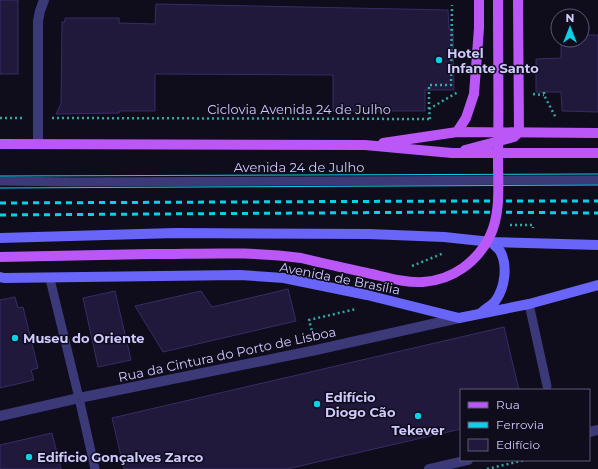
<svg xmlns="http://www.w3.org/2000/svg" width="598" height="469" font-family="Montserrat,sans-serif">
<rect width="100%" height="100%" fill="#0f0c1c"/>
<g fill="#20193c" stroke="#382c67">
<rect x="0" y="0" width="18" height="74"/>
<path d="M156,4L448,10L449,29H453L454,90H425V111H333V75L155,74V111H119V113L56,114L61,104L62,22H65V18H119V23L155,24Z"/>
<path d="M582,35H598V112L562,111L561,92H536V59L561,58V40H582Z"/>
<path d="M288,289L296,321L163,352L135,306L201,291L212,307Z"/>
<path d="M115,291L131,360L98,367L83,298Z"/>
<path d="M15,297L18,308L23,307L38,368L31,370L34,380L0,388V300Z"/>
<path d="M504,327L519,390H461V429L287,469H124L112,418Z"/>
<path d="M52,433L61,469H0V445Z"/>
</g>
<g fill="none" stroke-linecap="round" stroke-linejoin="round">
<g stroke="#32a8a1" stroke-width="2.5" stroke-dasharray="2 3" stroke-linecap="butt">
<path d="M544,92V95L556,118"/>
<path d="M533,94L544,95"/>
<path d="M429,109V85H451L452,5"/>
<path d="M0,118H23"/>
<path d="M52,118L431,119"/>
<path d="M430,119L429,109L458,92"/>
<path d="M510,225H533V228"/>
<path d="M412,266L444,253"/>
<path d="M313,335L309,320L356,309"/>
<path d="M487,469L525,460"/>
</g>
<g stroke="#3c3979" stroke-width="9">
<path d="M0,181L75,182L598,180"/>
<path d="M50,279L79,398L95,469"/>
<path d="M529,304L547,386"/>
</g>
<g stroke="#3c3979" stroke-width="10">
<path d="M38,144V21L40,11L44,0"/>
<path d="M0,416L79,398L316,350L459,318"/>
<path d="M589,432L598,430"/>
<path d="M429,469L468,460"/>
</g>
<g stroke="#6965f8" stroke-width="10">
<path d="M0,238L176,233L369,234L444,237L491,242L598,245"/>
<path d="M0,277L4,278L240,275L284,278L367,295L459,318L529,304L598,285"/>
<path d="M482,312C486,308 493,305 496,300C505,287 508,265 500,251C498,248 494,245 491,242"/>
</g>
<g stroke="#bb56f7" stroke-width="10">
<path d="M457,132L466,118L474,94L479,28V0"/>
<path d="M383,143L457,132L598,133"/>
<path d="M0,144L365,145L452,153H598"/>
<path d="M465,150L514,137L519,132L518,0"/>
<path d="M0,257L151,254"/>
</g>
<g stroke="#0bd1e7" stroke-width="1">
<path d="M0,176L598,174"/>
<path d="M0,188L598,185"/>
</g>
<g stroke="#0bd1e7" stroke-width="3" stroke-dasharray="6 5" stroke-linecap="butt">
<path d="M0,203L463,201H598"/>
<path d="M0,215L463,212L598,213"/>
</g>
<path stroke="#32a8a1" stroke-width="2.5" stroke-dasharray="2 3" stroke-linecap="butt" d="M512,72H534"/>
<path stroke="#bb56f7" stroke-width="10" d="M151,254C201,254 252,251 301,258C325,264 349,269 372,274C389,278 406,283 423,282C453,280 477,262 490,236C501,213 498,185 498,161C499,107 498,54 498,0"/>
</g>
<g fill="#0bd1e7" stroke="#0f0c1c" stroke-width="1.5">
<circle cx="439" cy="60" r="4"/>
<circle cx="15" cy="338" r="4"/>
<circle cx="317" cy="404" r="4"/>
<circle cx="418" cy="416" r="4"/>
<circle cx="29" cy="457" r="4"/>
</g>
<g text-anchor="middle" stroke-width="3" stroke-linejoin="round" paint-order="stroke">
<g font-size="13" font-weight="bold" fill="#cfcafc" stroke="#0f0c1c" text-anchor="start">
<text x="447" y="58">Hotel<tspan x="447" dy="15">Infante Santo</tspan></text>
<text x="23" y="343">Museu do Oriente</text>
<text x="325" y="402">Edifício<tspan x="325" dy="15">Diogo Cão</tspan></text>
<text x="418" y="435" text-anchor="middle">Tekever</text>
<text x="37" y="462">Edificio Gonçalves Zarco</text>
</g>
<g font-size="13" fill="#cfcafc" stroke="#0f0c1c">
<text x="299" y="114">Ciclovia Avenida 24 de Julho</text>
<text x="299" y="172">Avenida 24 de Julho</text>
<text transform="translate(340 278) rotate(11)" y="5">Avenida de Brasília</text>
<text transform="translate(227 354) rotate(-12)" y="5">Rua da Cintura do Porto de Lisboa</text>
</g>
</g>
<rect x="460" y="389" width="130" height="72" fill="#0f0c1c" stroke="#5c5876"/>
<rect x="468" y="402" width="20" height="6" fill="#bb56f7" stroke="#5c5876"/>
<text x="496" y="409" font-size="12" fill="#cfcafc">Rua</text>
<rect x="468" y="422" width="20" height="6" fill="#0bd1e7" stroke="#5c5876"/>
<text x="496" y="429" font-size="12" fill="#cfcafc">Ferrovia</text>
<rect x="468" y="439" width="20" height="12" fill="#20193c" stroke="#5c5876"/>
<text x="496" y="449" font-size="12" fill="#cfcafc">Edifício</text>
<g transform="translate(570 28)"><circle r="19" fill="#0f0c1c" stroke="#5c5876"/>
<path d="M0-3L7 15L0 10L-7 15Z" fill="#0bd1e7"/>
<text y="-6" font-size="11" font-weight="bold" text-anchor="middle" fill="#cfcafc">N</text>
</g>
</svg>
